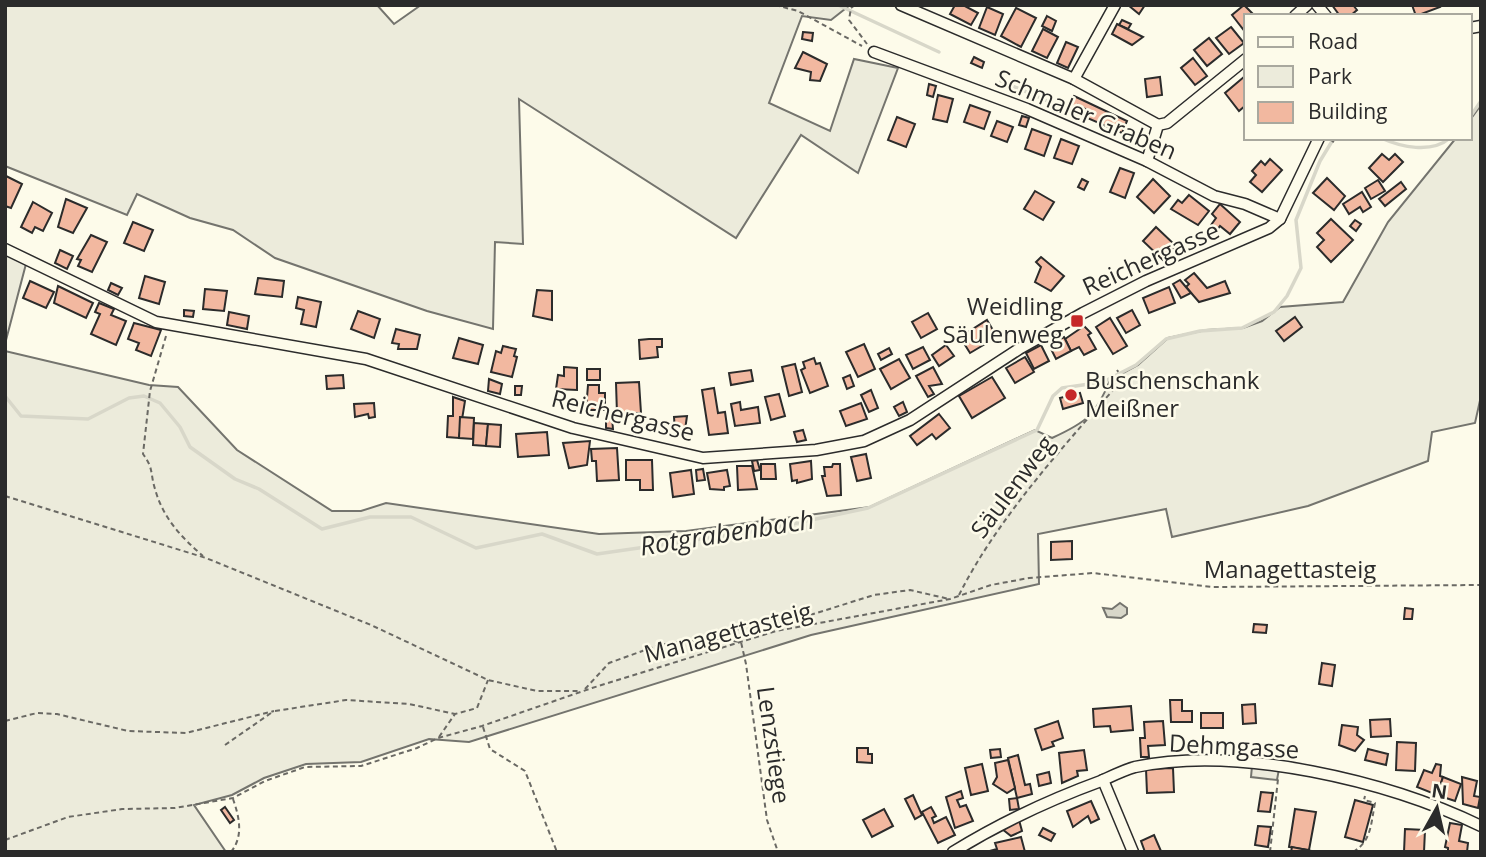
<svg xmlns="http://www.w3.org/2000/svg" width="1486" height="857" font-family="'Open Sans',sans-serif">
<rect width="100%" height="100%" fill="#fdfbea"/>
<g fill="#ecebdb" stroke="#74746e" stroke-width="2">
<path d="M5,5H377L394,24L421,5H850L831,20L802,16L769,103L830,131L854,59L898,68L858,173L801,135L736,238L519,99L523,244L495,242L493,329L427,311L275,258L233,230L190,218L137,194L127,215L5,166Z"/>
<path d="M1481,105V396L1475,423L1432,432L1428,461L1308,506L1172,537L1166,509L1038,534L1039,584L811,635L469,742L429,739L361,762L306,764L264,778L232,795L194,805L226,852H5V351L149,385L178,387L237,450L332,511H361L386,503L599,534L686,531L870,507L1035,430L1052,438C1087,422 1096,415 1110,380L1138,365L1168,338L1206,330L1243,328L1262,321L1280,307L1343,302L1388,222L1456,138H1470V120Z"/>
<path d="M5,250L27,260L5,344Z"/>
</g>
<path fill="#eceadb" stroke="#74746e" stroke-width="2" d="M1252,766L1279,769L1277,780L1251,777Z"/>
<path fill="#d8d7c9" stroke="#74746e" stroke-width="2" d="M1120,603L1127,608V614L1121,618L1107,617L1103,608L1112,609Z"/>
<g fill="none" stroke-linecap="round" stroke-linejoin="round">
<g stroke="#d8d7c9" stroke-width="3.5">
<path d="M838,5L939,52"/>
<path d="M1001,81L1059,106"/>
<path d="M1470,117L1481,101"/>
<path d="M1381,138C1401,147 1431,154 1450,138"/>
<path d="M5,396L21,416L88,419L129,398L144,396L160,403L180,427L190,447L235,479L259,489L322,529L370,517H411L476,548L542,534L597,554L764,530L868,508L1037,430L1053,396L1062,388L1103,382L1136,365L1166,339L1200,331L1242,328L1274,312L1287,296L1301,268L1296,220L1320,161L1334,138"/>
</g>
</g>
<g fill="#f2b8a0" stroke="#2b2b2b" stroke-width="2">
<path d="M955,5H963L978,13L971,25L950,14Z"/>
<path d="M1128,5H1145L1139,14Z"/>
<path d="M1244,5L1255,16H1246V33L1232,15Z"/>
<path d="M1332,5H1353L1357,10L1350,16H1340Z"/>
<path d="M1412,5H1439L1440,7L1416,16Z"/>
<path d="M987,7L1003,14L995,35L979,28Z"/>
<path d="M1016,8L1036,18L1021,47L1001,36Z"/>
<path d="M1047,16L1056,21L1052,31L1042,26Z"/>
<path d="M1122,20L1131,24L1128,29L1119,25Z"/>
<path d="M1117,24L1143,37L1132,45L1112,34Z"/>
<path d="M1231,27L1244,43L1229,54L1216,38Z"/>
<path d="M1043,29L1058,37L1047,58L1032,51Z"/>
<path d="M803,32L813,33L812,41L802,39Z"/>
<path d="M1209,38L1222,54L1207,66L1194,50Z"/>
<path d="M1066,42L1078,47L1068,68L1057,63Z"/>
<path d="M803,52L827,64L820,81L810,80L811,72L795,68Z"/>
<path d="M974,57L984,62L982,68L971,63Z"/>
<path d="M1193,58L1207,76L1195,85L1181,68Z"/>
<path d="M1245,76L1246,105L1239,111L1225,93Z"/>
<path d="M1160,77L1162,95L1147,97L1145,79Z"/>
<path d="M929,84L936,86L933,97L927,95Z"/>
<path d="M938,95L953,99L947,122L933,119Z"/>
<path d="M1074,96L1127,121L1122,133L1085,117L1087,110L1078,105L1075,112L1068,108Z"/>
<path d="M970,105L990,112L984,129L964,122Z"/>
<path d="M1022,116L1029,118L1026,127L1019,125Z"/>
<path d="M897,117L915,124L906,147L888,140Z"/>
<path d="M997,121L1013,127L1007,142L991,136Z"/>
<path d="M1032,129L1051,136L1044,156L1025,149Z"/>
<path d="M1061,139L1079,146L1072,164L1054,158Z"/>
<path d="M1382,154L1389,160L1395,154L1403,162L1383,182L1369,168Z"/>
<path d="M1270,159L1282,170L1262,192L1250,182L1256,175L1252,171L1261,161L1265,165Z"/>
<path d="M1120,168L1134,173L1125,198L1110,192Z"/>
<path d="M6,176L22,184L11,208L5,206Z"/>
<path d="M1327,178L1345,196L1334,210L1313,193Z"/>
<path d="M1082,179L1088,182L1084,190L1078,187Z"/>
<path d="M1153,179L1170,196L1154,213L1137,197Z"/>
<path d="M1378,180L1385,191L1371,199L1365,188Z"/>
<path d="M1401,182L1406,189L1385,206L1379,199Z"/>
<path d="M1035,191L1054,202L1043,220L1024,209Z"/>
<path d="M1362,192L1371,207L1363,212L1360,207L1349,214L1343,204Z"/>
<path d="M1189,195L1209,211L1198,225L1171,209L1178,200L1182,203Z"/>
<path d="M66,199L87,208L73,233L58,227Z"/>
<path d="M33,202L52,213L43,231L35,227L32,233L21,227Z"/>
<path d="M1220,204L1240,222L1230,234L1220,226L1217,230L1211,225L1216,218L1212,214Z"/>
<path d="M1331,219L1353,240L1331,262L1317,247L1324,240L1317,233Z"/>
<path d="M1355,220L1361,224L1356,231L1350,226Z"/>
<path d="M133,222L153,230L144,251L124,243Z"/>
<path d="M1156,227L1176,246L1163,260L1143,241Z"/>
<path d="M91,235L107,242L92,272L78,266L81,260L77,259Z"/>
<path d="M60,250L73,256L67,269L55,263Z"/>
<path d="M1041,257L1064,276L1051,291L1035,282L1041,267L1036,262Z"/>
<path d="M1194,273L1207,288L1225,281L1230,293L1199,302L1186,287L1189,284L1185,280Z"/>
<path d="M145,276L165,282L159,304L139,298Z"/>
<path d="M258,278L284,281L282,297L255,294Z"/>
<path d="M1180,280L1191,293L1181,298L1173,284Z"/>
<path d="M30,281L54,292L46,308L23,298Z"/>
<path d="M111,283L122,288L118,295L108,290Z"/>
<path d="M58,286L93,303L86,318L54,303Z"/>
<path d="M1169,287L1175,303L1149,313L1143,298Z"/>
<path d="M205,289L227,291L224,311L203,309Z"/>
<path d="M537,290L552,291V320L533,316Z"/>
<path d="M298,297L321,302L316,327L301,324L304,310L296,308Z"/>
<path d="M99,303L114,309L111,315L126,321L116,345L91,334L100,314L95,312Z"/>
<path d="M184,310L194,311L193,317L184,316Z"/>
<path d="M1132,310L1140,325L1126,333L1117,318Z"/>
<path d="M358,311L380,319L374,338L351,329Z"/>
<path d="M229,312L249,316L247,329L227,325Z"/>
<path d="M928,313L937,329L921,338L912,322Z"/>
<path d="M1295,317L1302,327L1284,341L1276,331Z"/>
<path d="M1110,318L1127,346L1113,354L1096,327Z"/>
<path d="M987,320L997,337L970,353L960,337Z"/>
<path d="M134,323L161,330L151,356L136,350L139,343L128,339Z"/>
<path d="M1084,326L1091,333L1088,335L1096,349L1084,355L1079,347L1071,351L1065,339Z"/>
<path d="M396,329L420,335L417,349H398L399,344L392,343Z"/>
<path d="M1064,337L1071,351L1056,359L1049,345Z"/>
<path d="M459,338L483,345L478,364L453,358Z"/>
<path d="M649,339H662V347H657L658,357L640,359L639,340Z"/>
<path d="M864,344L875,369L858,377L846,352Z"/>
<path d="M946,345L954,356L939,366L932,355Z"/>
<path d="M1041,345L1049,361L1034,369L1026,353Z"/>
<path d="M503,346L516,349L514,356L517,357L512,377L491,372L496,351L501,353Z"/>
<path d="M923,347L930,360L913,369L906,355Z"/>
<path d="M889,348L892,354L881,360L878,354Z"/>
<path d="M1025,357L1034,372L1015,383L1006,368Z"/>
<path d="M814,358L816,364L820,363L828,386L810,393L801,370L805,368L803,362Z"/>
<path d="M899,359L910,378L891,389L880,369Z"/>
<path d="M795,364L802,392L789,396L782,367Z"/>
<path d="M564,367L577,368V390L556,389L558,375L564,376Z"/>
<path d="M933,367L942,384L929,386L934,394L928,397L916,376Z"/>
<rect x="587" y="369" width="13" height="11"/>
<path d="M751,370L753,381L731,385L729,373Z"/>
<path d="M343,375L344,388L327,389L326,376Z"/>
<path d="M850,375L854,386L847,389L843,378Z"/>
<path d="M992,377L1005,398L972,418L959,396Z"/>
<path d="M489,379L502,384L500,394L488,391Z"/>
<path d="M639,382L641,413L617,414L616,383Z"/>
<path d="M588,385H599V393H605V410H586Z"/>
<path d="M515,386H522L521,395H515Z"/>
<path d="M714,388L718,413L725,412L728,433L709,435L702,390Z"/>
<path d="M871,390L878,408L869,412L861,395Z"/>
<path d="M1080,393L1083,403L1063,409L1060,398Z"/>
<path d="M779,394L785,416L771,420L765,397Z"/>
<path d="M453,397L465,401L459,438L447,437L448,416H453Z"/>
<path d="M740,402L741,410L758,407L760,423L735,426L731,404Z"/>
<path d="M903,402L907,412L899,416L894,407Z"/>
<path d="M374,403L375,417L369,418L368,414L355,417L354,404Z"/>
<path d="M861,403L867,419L846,426L840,411Z"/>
<path d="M939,414L950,428L936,439L932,434L917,445L910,436Z"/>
<path d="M687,416L685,430L675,431L674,417Z"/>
<path d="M460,417L474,418L473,439L459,438Z"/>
<path d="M606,418H612L613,429L606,428Z"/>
<path d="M474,423L488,424L486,446L473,445Z"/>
<path d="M488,424L501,425L500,447L486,446Z"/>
<path d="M803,430L806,440L797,442L794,432Z"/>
<path d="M547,432L549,455L518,457L516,434Z"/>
<path d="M590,441L587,465L569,468L563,443Z"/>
<path d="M617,448L619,480L597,481L596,461H592L591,449Z"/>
<path d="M866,454L871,478L857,481L851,457Z"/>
<path d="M626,460H652L653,490H640V480H626Z"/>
<path d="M757,460L760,470L754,471L752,461Z"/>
<path d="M811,461L812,479L797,483V480L792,481L790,464Z"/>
<path d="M761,464H775L776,479H761Z"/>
<path d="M833,464H840L841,495L827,496L822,476H825L824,467H832Z"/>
<path d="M737,466H752L757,489L738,490Z"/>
<path d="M703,469L705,480L697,481L696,470Z"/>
<path d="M691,470L694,494L673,497L670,473Z"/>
<path d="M727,470L730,486L724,487V490L710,489L707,473Z"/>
<path d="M1072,541V559L1051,560V542Z"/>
<path d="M1405,608L1413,609L1412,619H1404Z"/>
<path d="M1254,624L1267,625L1266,633L1253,632Z"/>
<path d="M1322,663L1335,665L1332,686L1319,684Z"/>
<path d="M1170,700H1182V711H1192V722H1171Z"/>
<path d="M1255,704L1256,723L1243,724L1242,705Z"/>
<path d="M1131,706L1133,730L1111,732L1110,726L1094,727L1093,709Z"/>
<rect x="1201" y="713" width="22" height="15"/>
<path d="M1390,719L1391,736L1371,737L1370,720Z"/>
<path d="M1058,721L1063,738L1052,742L1054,746L1042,750L1035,729Z"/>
<path d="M1163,721L1165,745L1148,746L1149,757H1141L1140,738H1145L1144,722Z"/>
<path d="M1342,725L1358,727L1357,735L1364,740L1355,751L1339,745Z"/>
<path d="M1397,742L1416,743L1415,771L1396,770Z"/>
<path d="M857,748H868V754H872V763L857,762Z"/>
<path d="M1000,749L1001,757L991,758L990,750Z"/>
<path d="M1368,749L1388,754L1386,765L1365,760Z"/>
<path d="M1084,750L1087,770L1077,771L1078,776L1062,783L1059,753Z"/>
<path d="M1018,755L1025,785L1030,784L1032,794L1017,798L1008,758Z"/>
<path d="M1008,760L1015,788L1007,793L993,784L997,777L995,763Z"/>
<path d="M982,764L988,791L971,795L965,768Z"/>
<path d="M1436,764L1441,765L1440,776L1443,777L1437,795L1417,787L1424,770L1432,773Z"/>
<path d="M1173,768L1174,792L1147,793L1146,769Z"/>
<path d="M1049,772L1051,783L1039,786L1037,775Z"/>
<path d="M1443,777L1461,784L1455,801L1437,795Z"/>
<path d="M1462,777L1477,781L1474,796L1480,797L1478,808L1463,804Z"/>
<path d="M961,791L963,798L957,800L960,807L966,805L973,821L955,828L946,797Z"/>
<path d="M1261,792L1273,793L1270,812L1258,811Z"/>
<path d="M913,795L922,815L915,819L905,799Z"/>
<path d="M1017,798L1019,809L1010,810L1009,799Z"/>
<path d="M1355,800L1373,805L1363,842L1345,837Z"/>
<path d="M1091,801L1099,819L1091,823L1088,816L1073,827L1067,811Z"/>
<path d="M225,807L234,820L230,823L221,810Z"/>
<path d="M931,807L936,816L932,818L934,823L946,817L955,835L938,843L922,812Z"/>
<path d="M884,809L893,826L872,837L863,820Z"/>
<path d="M1295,809L1316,812L1309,850L1289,847Z"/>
<path d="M1019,820L1022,831L1011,836L1002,829Z"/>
<path d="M1450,823L1462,825L1459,841L1468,843L1467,852H1448V848L1445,847Z"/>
<path d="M1258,826L1271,827L1268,847L1255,845Z"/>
<path d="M1043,828L1055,834L1051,841L1039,835Z"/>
<path d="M1405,829L1425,830L1424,852H1404Z"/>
<path d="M1154,835L1161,851L1145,852L1141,841Z"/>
<path d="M1021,837L1025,852H986L997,849L995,843Z"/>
<path d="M1292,847L1312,851V852H1291Z"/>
</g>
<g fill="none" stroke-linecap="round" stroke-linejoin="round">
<g stroke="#2b2b2b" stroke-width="13">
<g id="minor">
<path d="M901,5L1074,79L1158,125"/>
<path d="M1317,5L1326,16"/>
<path d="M1295,16L1307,5"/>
<path d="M1470,28L1481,26"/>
<path d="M874,52L1027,109L1147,161L1214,196L1245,204L1280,219"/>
<path d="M1074,79L1115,5"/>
<path d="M1147,161L1158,125L1167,123L1246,59"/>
<path d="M5,249L156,322L366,359L573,428L703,458L816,450L864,441L910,420L1019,349L1083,313L1146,281L1269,228L1280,219L1319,138"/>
<path d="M1103,780L1133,852"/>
<path d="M953,852C1000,823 1049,800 1101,781C1112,776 1124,770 1135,767C1238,745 1388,781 1481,826"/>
</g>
</g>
<g stroke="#6a6964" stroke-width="2" stroke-dasharray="5 3.5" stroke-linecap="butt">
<path d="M775,5L798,11L862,46"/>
<path d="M855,5L851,8L849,20L867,44"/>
<path d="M1330,139L1336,144"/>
<path d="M166,336L150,391L143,454C154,469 150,473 155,489C163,518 181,537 203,556"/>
<path d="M5,496L206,558L371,625L488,680L537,691H580"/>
<path d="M959,595C997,519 1066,443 1123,379L1117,370"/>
<path d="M725,640L741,642L746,664L767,820L778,852"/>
<path d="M585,689L609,663L659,645L704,639H723L749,622L797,613L807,616L874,595L910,590L949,599"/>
<path d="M275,711L346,700L409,704L455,714"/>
<path d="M5,721L37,713L57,714L128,731L186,733L274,711"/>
<path d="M483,727L490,749L525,771L557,852"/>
<path d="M439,737L455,714L477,708L488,680"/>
<path d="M225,745L271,713"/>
<path d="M5,840L68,817L122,809L175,808L233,798L265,781L305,767L361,766L417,748L438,738L482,726L592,688L776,631L950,599L991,585L1029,578L1093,573L1212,587L1481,585"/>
<path d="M231,852C244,836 239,816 233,799"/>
<path d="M1270,852L1278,779"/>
<path d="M1353,852C1372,841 1371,822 1375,803L1364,800L1365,796"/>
</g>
<use href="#minor" stroke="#fdfbea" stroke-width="10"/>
</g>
<g fill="#c62828" stroke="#fdfbea" stroke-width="2.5">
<rect x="1070" y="314" width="14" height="14" rx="3.5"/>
<circle cx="1071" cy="395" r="7"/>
</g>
<g text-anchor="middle" stroke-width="5" stroke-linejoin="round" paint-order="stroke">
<g font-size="24" fill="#2b2b2b" stroke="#fdfbea">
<text transform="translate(1086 115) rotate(23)" y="8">Schmaler Graben</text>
<text transform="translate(1151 259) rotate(-24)" y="8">Reichergasse</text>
<text transform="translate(623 416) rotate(14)" y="8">Reichergasse</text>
<text transform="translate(1013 487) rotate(-53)" y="8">Säulenweg</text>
<text x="1290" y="578">Managettasteig</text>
<text transform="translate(728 633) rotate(-15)" y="8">Managettasteig</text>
<text transform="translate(773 745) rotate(82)" y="8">Lenzstiege</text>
<text transform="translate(1234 747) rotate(3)" y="8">Dehmgasse</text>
</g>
<g font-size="24" fill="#2b2b2b" stroke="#fdfbea" text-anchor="end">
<text x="1063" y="315">Weidling<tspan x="1063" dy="28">Säulenweg</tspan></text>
<text x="1085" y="389" text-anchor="start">Buschenschank<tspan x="1085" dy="28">Meißner</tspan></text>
</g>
<g font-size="26" font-style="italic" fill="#2b2b2b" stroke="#fdfbea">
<text transform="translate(727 533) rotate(-9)" y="9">Rotgrabenbach</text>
</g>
</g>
<rect width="1486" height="857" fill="none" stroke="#2b2b2b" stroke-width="14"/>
<rect x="1244" y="14" width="228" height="126" fill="#fdfbea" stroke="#a9a89e" stroke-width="2"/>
<rect x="1258" y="37" width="35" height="10" fill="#fdfbea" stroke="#a9a89e" stroke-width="2"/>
<text x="1308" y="49" font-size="21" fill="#2b2b2b">Road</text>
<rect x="1258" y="66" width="35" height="21" fill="#ecebdb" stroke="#a9a89e" stroke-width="2"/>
<text x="1308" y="84" font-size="21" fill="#2b2b2b">Park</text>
<rect x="1258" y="102" width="35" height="21" fill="#f2b8a0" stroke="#a9a89e" stroke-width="2"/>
<text x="1308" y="119" font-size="21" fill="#2b2b2b">Building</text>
<g transform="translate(1437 808) rotate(8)" stroke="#fdfbea" stroke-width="5" paint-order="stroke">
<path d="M0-5L12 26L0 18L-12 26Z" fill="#2b2b2b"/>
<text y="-10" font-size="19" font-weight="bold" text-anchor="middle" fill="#2b2b2b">N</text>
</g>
</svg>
